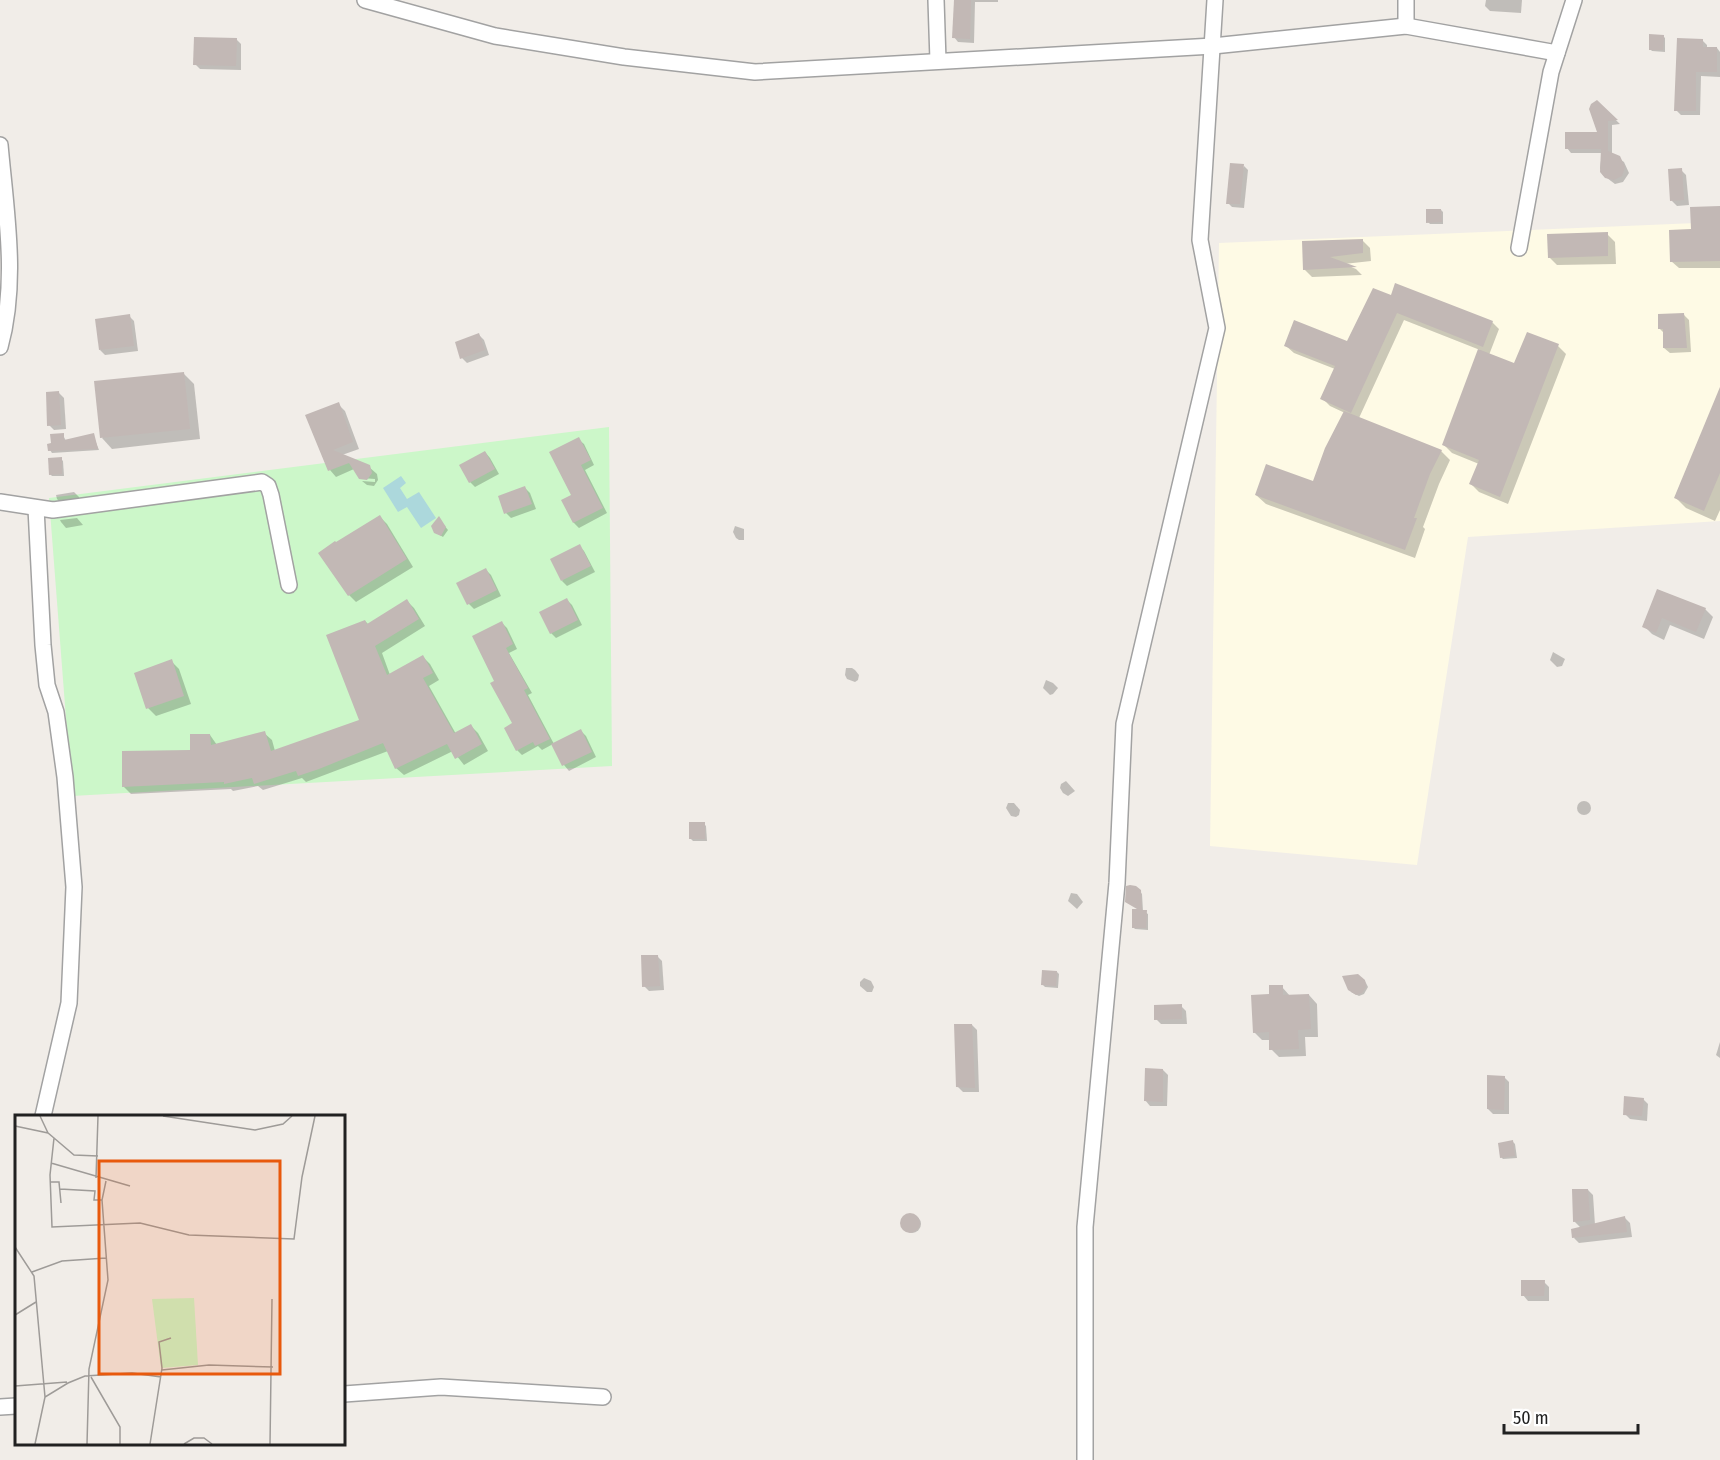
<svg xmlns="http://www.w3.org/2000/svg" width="1720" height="1460" font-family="'Fira Sans Condensed',sans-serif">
<rect width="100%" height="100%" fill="#f1ede8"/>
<path fill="#fefae5" d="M1720,222V521L1468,537L1417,865L1210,846L1219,243Z"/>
<path fill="#ccf7c9" d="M609,427L612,766L72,796L49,498Z"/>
<path fill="#acd8dc" d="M401,476L406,483L400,488L407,499L419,492L436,518L421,528L407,507L398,512L383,488Z"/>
<g fill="#0003">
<path d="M955,0H998V2H975L974,43L958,42L954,37Z"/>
<path d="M1486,0H1522L1521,13L1490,11L1485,6Z"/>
<path d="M1663,36L1665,38V52L1652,51L1650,49Z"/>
<path d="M236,39L241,44V70L200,69L195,64Z"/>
<path d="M1702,40L1707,45V48H1717L1720,52V77L1701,76L1700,115H1681L1676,110Z"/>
<path d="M1597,102L1620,124L1612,125V154L1624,162L1629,173L1623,182L1615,184L1603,175L1600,168L1602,153H1571L1567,148L1599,134Z"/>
<path d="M1244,166L1248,170L1244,208L1232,207L1228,203Z"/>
<path d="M1681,170L1686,175L1689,205L1677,206L1672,201Z"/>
<path d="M1720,209V268H1679L1671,261L1692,231Z"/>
<path d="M1441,210L1443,212V224H1430L1428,222Z"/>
<path d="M1607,234L1615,242L1616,264L1557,265L1549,257Z"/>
<path d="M1362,240L1370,248L1371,261L1344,264L1356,269L1362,275L1312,277L1304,269Z"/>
<path d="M1391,297L1492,322L1499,329L1489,355L1515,365L1558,346L1566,354L1508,504L1479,492L1471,484L1479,464L1452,453L1444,445L1480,350L1404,320L1359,418L1441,451L1450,460L1439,484L1423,527L1425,529L1415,558L1266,504L1256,495L1314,483L1345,413L1330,406L1322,398L1335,369L1294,353L1286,346L1348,343Z"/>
<path d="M1684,315L1689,320L1691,352L1670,353L1664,348V333L1659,328Z"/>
<path d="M129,316L134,321L138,351L105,355L100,350Z"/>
<path d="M479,335L484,340L489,355L467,363L462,358Z"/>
<path d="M183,373L194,384L200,439L112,449L102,438Z"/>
<path d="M1720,390V510L1715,521L1686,508L1675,497Z"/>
<path d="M59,393L64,398L66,429L54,430L49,425Z"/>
<path d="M338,404L345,411L359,449L342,455L369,467L377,474L378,480L374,486L367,485L362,481L375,482V479L360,478L354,469L336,477L330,470L307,416Z"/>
<path d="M63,435L66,441L93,435L99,450L52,453L50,450Z"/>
<path d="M578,439L584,444L594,465L585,470L607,513L579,528L574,523L563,501L573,496Z"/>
<path d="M485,452L490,458L499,474L475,487L470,482Z"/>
<path d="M61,459L63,461L64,476H52L50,474Z"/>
<path d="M525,488L530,493L536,509L511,518L506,513Z"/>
<path d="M74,492L79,497V502L62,504L57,499L56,495Z"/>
<path d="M380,517L387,524L413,567L356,602L349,595Z"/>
<path d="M77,518L83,525L66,528L61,522L60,520Z"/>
<path d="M440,520L448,530L443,537L435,532Z"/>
<path d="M735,526L744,529V540H739L736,538L733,532Z"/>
<path d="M579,546L584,551L595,572L567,586L562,581Z"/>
<path d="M486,570L491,575L501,596L474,609L469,604L458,583Z"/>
<path d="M1658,590L1705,609L1713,617L1704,639L1670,625L1664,640L1652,634L1644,626Z"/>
<path d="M567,600L572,605L582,625L556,638L551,633Z"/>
<path d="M407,601L414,608L425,626L382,653L390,675L423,657L430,664L439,680L429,686L456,734L471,726L478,733L488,751L464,765L453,751L404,775L396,768L388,751L306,782L302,778L263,790L258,786L233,791L231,789L131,794L123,786L192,752L210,735L217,745L264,733L272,740L275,751L361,721L365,621L369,625Z"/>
<path d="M502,623L507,628L517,649L509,653L532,693L528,695L554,744L581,731L586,736L596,757L569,771L564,765L553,744L542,750L538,746L522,755L517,750L514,724L496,681Z"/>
<path d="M1553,652L1565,659L1562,666L1557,667L1550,660Z"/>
<path d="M171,661L179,669L191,704L156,716L148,708Z"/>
<path d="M846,668H852L855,670L859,675L858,680L855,682L847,679L845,675Z"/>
<path d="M1046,680L1053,683L1058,688L1053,694L1050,695L1043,688Z"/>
<path d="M1066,781L1075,791L1068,796L1063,793L1060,788L1061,784Z"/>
<circle cx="1584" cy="808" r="7"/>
<path d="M1008,803H1014L1020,810L1019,815L1016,817L1011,816L1006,808Z"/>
<path d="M704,824L706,826L707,841H693L691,839Z"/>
<path d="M1136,887L1142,894L1143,911L1148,914V930L1135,929L1133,927L1141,911Z"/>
<path d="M1071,893L1077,894L1083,902L1077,909L1068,901Z"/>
<path d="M657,956L662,961L664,990L649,991L644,986Z"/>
<path d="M1057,972L1059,974L1058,988L1045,987L1042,984Z"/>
<path d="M864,978L871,981L874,987L872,992H867L860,986V982Z"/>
<path d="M1365,981L1368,987L1364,994L1359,996L1351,992Z"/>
<path d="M1282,987L1290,996L1309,995L1317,1004L1318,1037H1305L1306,1056L1279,1057L1271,1049L1270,1040H1262L1254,1032Z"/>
<path d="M1181,1006L1186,1011L1187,1024H1161L1156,1019Z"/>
<path d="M972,1025L977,1030L979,1092H963L958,1087Z"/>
<path d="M1720,1042V1058L1716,1055Z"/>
<path d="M1163,1070L1168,1075L1167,1106H1150L1145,1100Z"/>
<path d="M1504,1077L1509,1082V1114H1493L1488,1109Z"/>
<path d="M1643,1099L1648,1104L1647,1121L1630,1119L1625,1114Z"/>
<path d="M1513,1142L1515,1144L1517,1158L1503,1159L1501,1157Z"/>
<path d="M1588,1190L1593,1195L1595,1225L1625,1218L1630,1223L1632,1237L1579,1243L1574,1238L1581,1228L1574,1221Z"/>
<circle cx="912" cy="1224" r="9"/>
<path d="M1544,1282L1549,1287V1301H1528L1523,1295Z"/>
</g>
<g fill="#c2b8b5">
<path d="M954,0H971L970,39L952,38Z"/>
<path d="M1649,34L1664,35L1663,50H1649Z"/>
<path d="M194,37L237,38L236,66L193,65Z"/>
<path d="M1677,38L1703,39V47H1717V72H1696V111H1674Z"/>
<path d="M1597,100L1618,120L1608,121V151L1620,156L1625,167L1622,176L1614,180L1605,178L1600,172L1601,149H1565V132H1597L1589,109L1591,104Z"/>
<path d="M1230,163L1244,164L1240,204H1226Z"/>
<path d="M1682,168L1684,200L1670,201L1668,169Z"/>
<path d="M1720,206V261L1670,262L1669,230L1691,229L1690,207Z"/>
<path d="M1426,209H1441L1442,222L1426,223Z"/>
<path d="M1608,232V256L1548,258L1547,234Z"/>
<path d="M1363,239V253L1330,257L1357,267L1303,270L1302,241Z"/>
<path d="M1395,283L1493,321L1483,347L1397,313L1351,413L1320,399L1335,366L1284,346L1294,320L1347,341L1373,288L1391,295Z"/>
<path d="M1684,313L1687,348H1663V329H1658V314Z"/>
<path d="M130,314L134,346L99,350L95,319Z"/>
<path d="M1527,332L1559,344L1500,497L1469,484L1479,460L1442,445L1478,349L1514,363Z"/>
<path d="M479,333L485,350L460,359L455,342Z"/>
<path d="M184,372L190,429L100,438L94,381Z"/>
<path d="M1720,387V473L1704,511L1674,498Z"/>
<path d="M59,391L61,425L47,426L46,392Z"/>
<path d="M339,402L353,442L333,450L370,465L372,473L367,480L359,479L349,463L328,471L305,415Z"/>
<path d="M1344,411L1442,450L1430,474L1414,518H1417L1405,550L1255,495L1266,464L1313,481L1325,448Z"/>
<path d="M64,433V440L94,433L98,449L48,451L47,444L51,443L50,434Z"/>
<path d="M579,437L591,460L581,465L603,508L573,523L561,500L571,495L549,452Z"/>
<path d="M485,451L495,469L469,483L459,465Z"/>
<path d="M62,457V474L49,475L48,458Z"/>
<path d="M525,486L532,504L504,514L498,496Z"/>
<path d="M380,515L407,559L348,596L318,553L335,541L336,542Z"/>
<path d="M439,516L446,527L441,536L434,533L431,526Z"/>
<path d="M580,544L591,566L561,581L550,559Z"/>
<path d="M486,568L497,590L467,605L456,583Z"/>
<path d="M1657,589L1706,608L1696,632L1662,618L1656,633L1642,627Z"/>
<path d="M567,598L578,620L550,634L539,612Z"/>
<path d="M407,599L419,619L375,646L387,675L423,655L433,673L423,678L454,733L471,724L482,744L455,759L447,744L395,769L383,743L319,769L298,776L296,771L254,784L252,778L224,784V782L122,787V751L190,750V734H210L211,745L265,731L271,751L359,720L326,635L365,620L367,624Z"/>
<path d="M502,621L513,644L506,648L528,688L524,690L550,739L535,746L533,742L516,751L504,728L512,723L490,683L494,681L472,636Z"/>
<path d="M172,659L184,696L146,709L134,673Z"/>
<path d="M581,729L592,752L562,766L551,744Z"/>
<rect x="689" y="822" width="16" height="17"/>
<path d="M1130,885L1136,886L1141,890L1142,910H1147L1146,928H1132V909H1137L1125,902L1126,886Z"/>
<path d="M641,955H658L660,986L642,987Z"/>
<path d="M1042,970L1057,971L1056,986L1041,985Z"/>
<path d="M1358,974L1365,980L1366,987L1362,993L1356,995L1348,990L1342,976Z"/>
<path d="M1269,985H1283V995L1309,994L1311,1029L1298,1030L1299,1049L1269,1050V1032L1253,1033L1251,995L1269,994Z"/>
<path d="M1182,1004V1019L1154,1020V1005Z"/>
<path d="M954,1024H972L975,1088L956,1087Z"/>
<path d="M1145,1068L1163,1069V1102L1144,1101Z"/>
<path d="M1487,1075L1505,1076L1504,1110L1487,1109Z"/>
<path d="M1624,1096L1644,1098L1642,1116L1623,1115Z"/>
<path d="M1513,1140L1515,1156L1500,1158L1498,1143Z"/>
<path d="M1572,1189H1588L1590,1220L1573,1222Z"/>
<circle cx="910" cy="1223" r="10"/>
<path d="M1625,1216L1627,1232L1572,1238L1571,1229Z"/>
<path d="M1521,1280H1545L1544,1296H1521Z"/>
</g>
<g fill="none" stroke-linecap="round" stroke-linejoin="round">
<g stroke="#a2a2a2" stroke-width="18">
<g id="street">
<path d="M365,0L495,36L624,57L755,72L1213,46L1406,26L1557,53"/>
<path d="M936,0L938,61"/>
<path d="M1406,26V0"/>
<path d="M0,145C6,212 18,281 0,347"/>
<path d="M1519,248L1551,72L1574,0"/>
<path d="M0,502L53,510L262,482L268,486L271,495L289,585"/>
<path d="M36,508L43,645L47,685L56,712L65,777L74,887L69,1003L43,1116"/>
<path d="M344,1394L441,1387L603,1397"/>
<path d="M0,1407L16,1406"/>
<path d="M1085,1460V1227L1117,883L1124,724L1217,328L1200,240L1215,0"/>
</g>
</g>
<use href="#street" stroke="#fff" stroke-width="15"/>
</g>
<g transform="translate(15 1115)">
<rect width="330" height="330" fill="#f1ede8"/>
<path d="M179,183L183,250L146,253L137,184Z" fill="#ccf7c9"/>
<path fill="none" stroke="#9e9b98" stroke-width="1.5" d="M25,1L33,18M148,1L240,15L268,9L277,1M0,11L33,18L39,23L35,60L37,112L125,108L174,120L279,124L287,62L300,1M39,23L59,40L83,41M36,48L115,71M81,63L83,1M35,67H44L46,88M45,74L80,76L79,85H87M0,132L19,161L30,282M17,157L47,146L91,143M0,200L21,187M147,255L194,250L258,252M76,262L105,312V329M0,271L52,267M20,329L30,282L53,268L70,261L117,258L146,262M72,329L74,254L93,165L87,85L91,66M135,329L147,253L144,227L156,223M169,329L179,323H189L197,329M255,329L257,184"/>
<path fill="#e8590c" fill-opacity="0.15" stroke="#e8590c" stroke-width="3" d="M84,46H265V259H84Z"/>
<rect width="330" height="330" fill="none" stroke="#212121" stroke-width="3"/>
</g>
<path d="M1504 1424v9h134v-9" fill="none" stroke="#212121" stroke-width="3"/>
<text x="1513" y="1424" font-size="18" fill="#212121" stroke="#ffffff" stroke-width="4.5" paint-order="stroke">50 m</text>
</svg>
